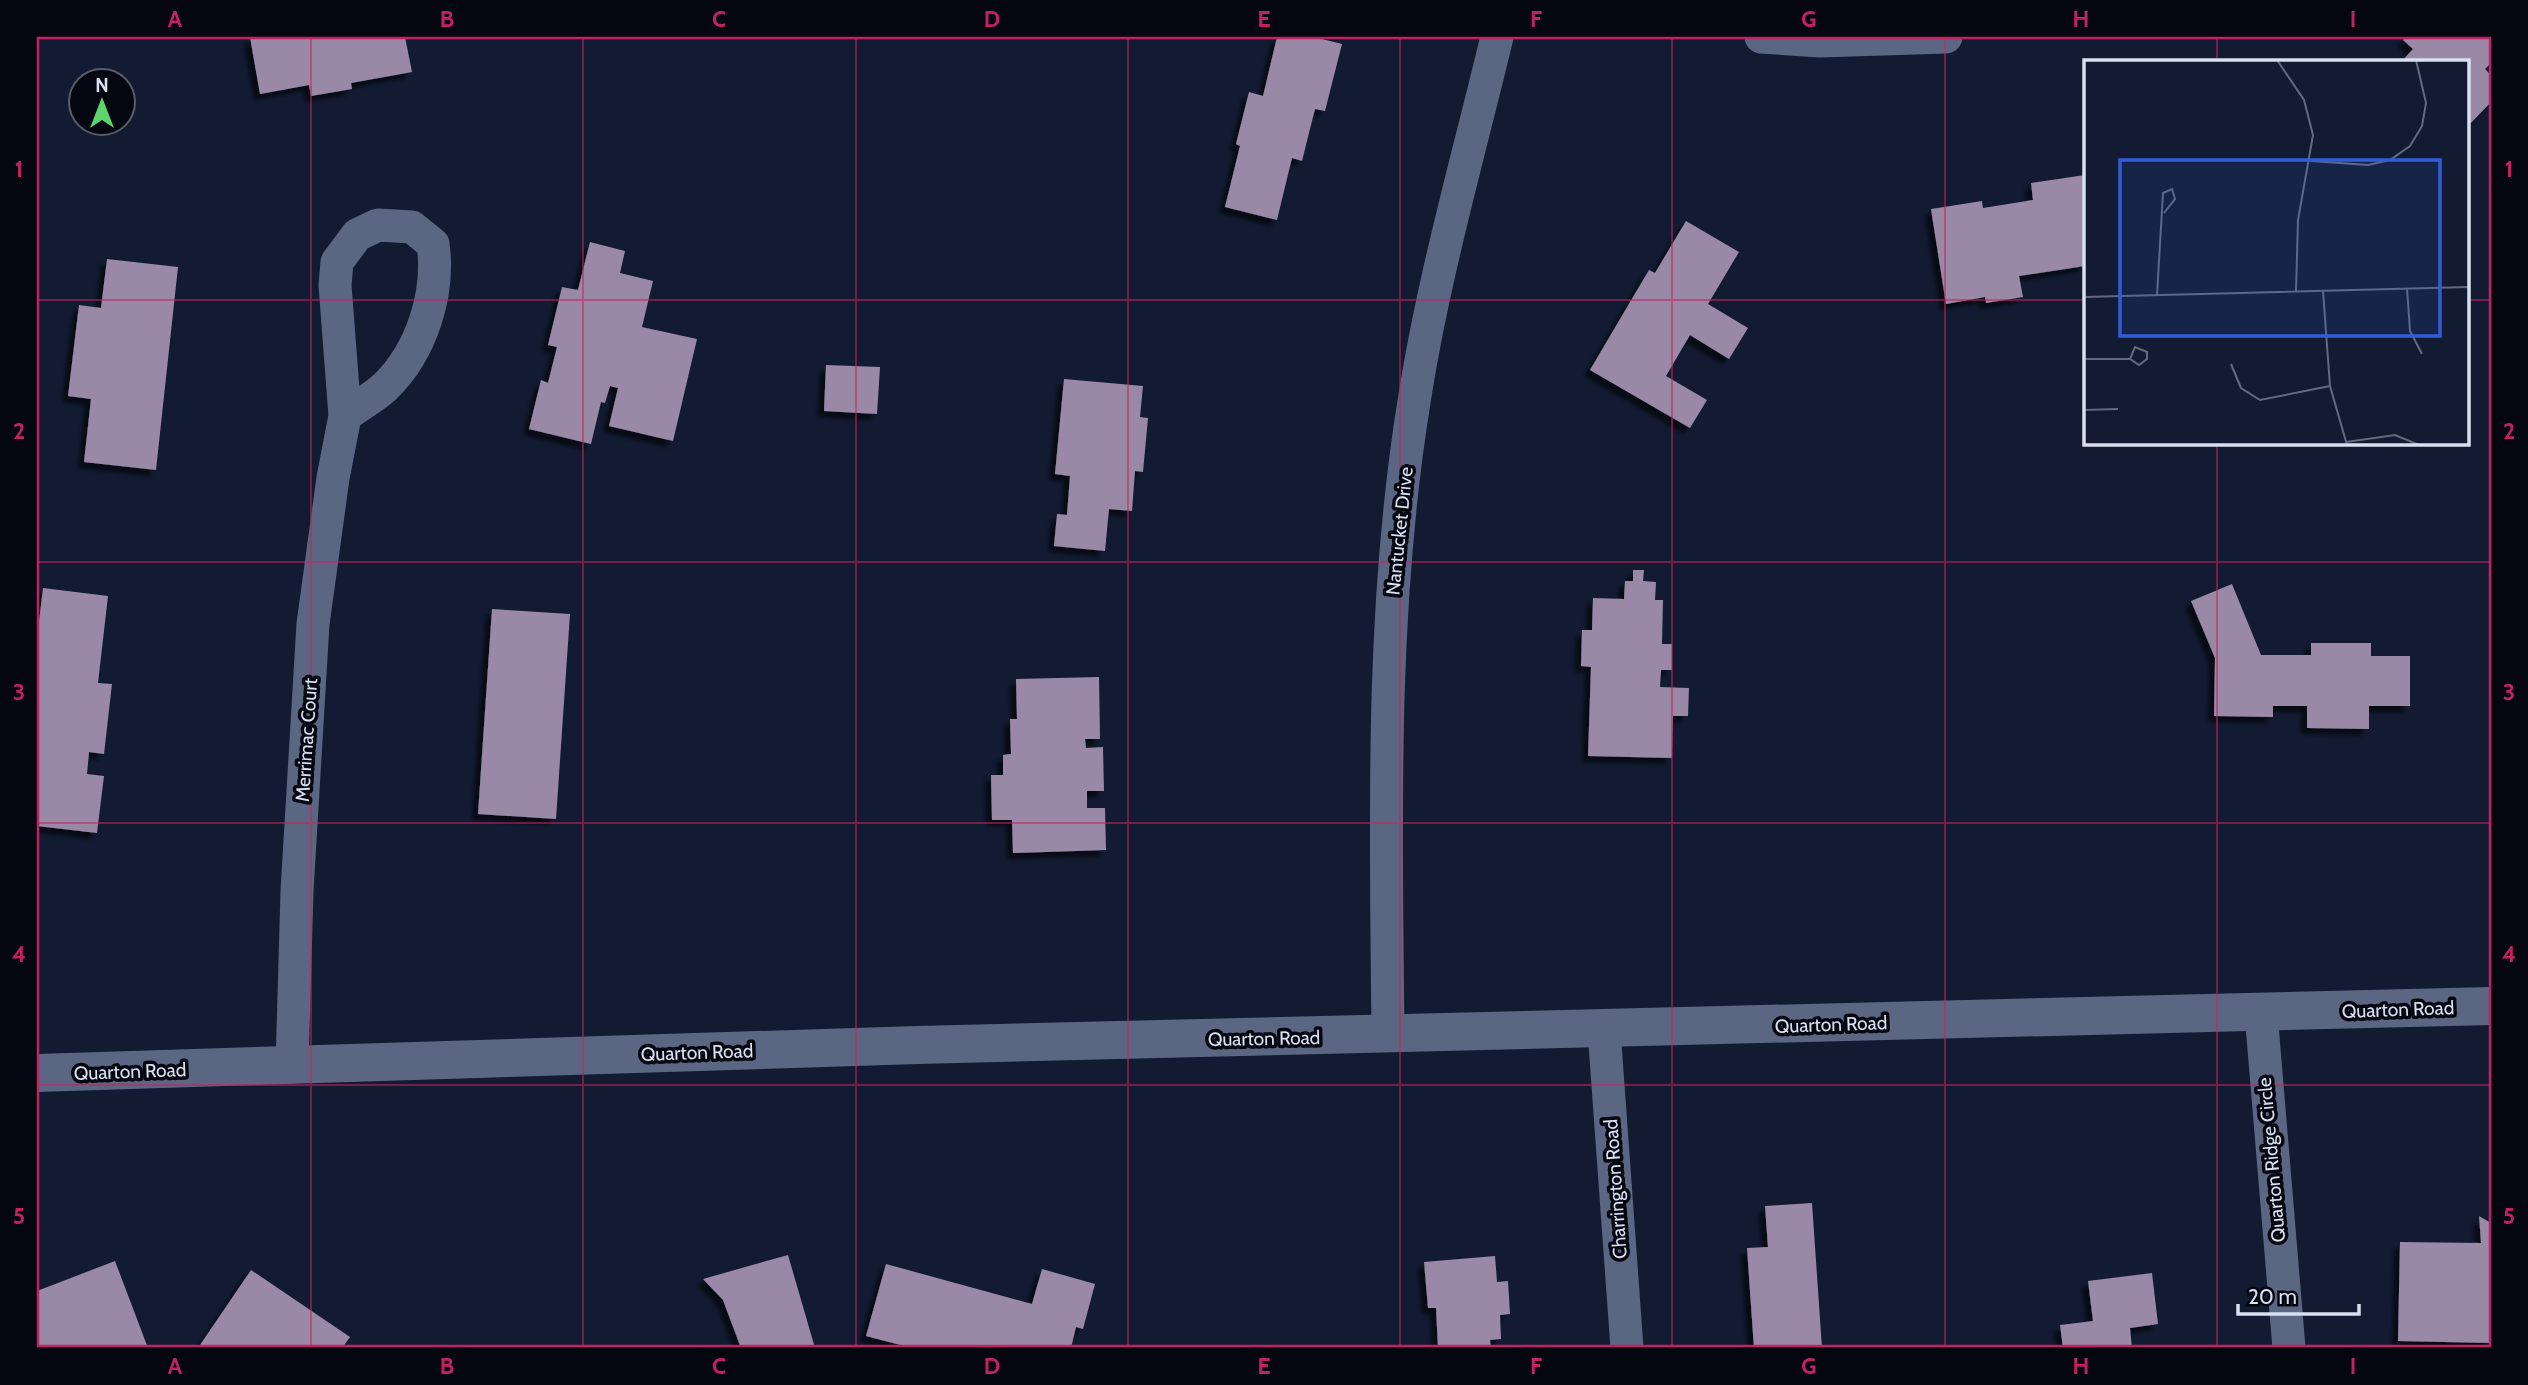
<svg xmlns="http://www.w3.org/2000/svg" width="2528" height="1385" font-family="Cabin,sans-serif">
<defs>
<filter id="shadow"><feDropShadow dx="-6" dy="6" stdDeviation="2" flood-color="#0009"/></filter>
</defs>
<rect width="100%" height="100%" fill="#121b32"/>
<g fill="#9989a6" filter="url(#shadow)">
<path d="M250,37H405L412,72L351,83L352,89L311,96L309,85L260,94Z"/>
<path d="M1277,37H1314L1342,44L1325,111L1315,109L1302,161L1292,158L1277,220L1225,207L1240,146L1236,144L1249,92L1263,96Z"/>
<path d="M2406,37H2491V63L2485,69L2491,75V102L2467,127V61H2402L2413,49L2403,40Z"/>
<path d="M2085,175V266L2019,276L2023,297L1986,303L1985,297L1946,304L1931,209L1982,201L1983,208L2033,200L2031,183Z"/>
<path d="M1686,221L1739,252L1708,304L1748,328L1729,359L1690,335L1666,376L1707,400L1690,428L1590,370L1649,270L1655,273Z"/>
<path d="M590,242L625,251L620,273L653,281L642,327L697,339L673,441L609,426L618,388L610,386L605,403L601,402L591,444L529,429L541,380L548,383L557,347L548,345L562,287L578,290Z"/>
<path d="M107,259L178,267L156,470L84,462L91,399L68,396L79,305L101,308Z"/>
<path d="M826,365L880,367L877,414L824,411Z"/>
<path d="M1064,379L1143,386L1140,417L1148,418L1143,472L1135,471L1132,511L1109,509L1105,551L1054,546L1057,514L1067,515L1070,476L1055,474Z"/>
<path d="M1633,570H1644L1643,581L1656,582L1655,600H1663L1662,644H1672V670H1661L1660,687L1689,688L1688,716H1673L1672,758L1588,756L1591,667L1581,666L1582,630H1592L1593,598L1624,599L1625,581H1633Z"/>
<path d="M2232,584L2261,655H2311V643H2371V656H2410V706H2369V729L2307,728V706H2273V717L2214,716L2215,658L2191,601Z"/>
<path d="M43,588L108,596L98,683L112,684L104,754L89,752L87,774L104,776L97,833L37,826V639Z"/>
<path d="M492,609L570,614L556,819L478,814Z"/>
<path d="M1099,677L1100,739H1085L1086,748L1103,747L1104,791H1087V808H1105L1106,850L1013,853L1012,820H992L991,775H1003V755L1011,754L1010,719H1017L1016,679Z"/>
<path d="M1812,1203L1822,1348H1754L1747,1248L1768,1247L1765,1206Z"/>
<path d="M2479,1216L2491,1223V1343L2398,1341L2400,1242L2481,1243Z"/>
<path d="M788,1255L815,1348H741L723,1300L703,1279Z"/>
<path d="M1495,1256L1497,1282L1508,1281L1510,1314L1500,1315L1501,1339L1490,1340L1491,1348H1438L1436,1308H1428L1424,1262Z"/>
<path d="M115,1261L148,1348H37V1291Z"/>
<path d="M886,1264L1032,1304L1042,1269L1095,1284L1083,1329L1076,1327L1071,1348H912L866,1336Z"/>
<path d="M251,1270L350,1337L342,1348H198Z"/>
<path d="M2152,1273L2158,1324L2130,1328L2132,1348H2063L2060,1325L2093,1321L2088,1281Z"/>
</g>
<g fill="none" stroke-linecap="round" stroke-linejoin="round">
<g stroke="#5b6682" stroke-width="33">
<path d="M1761,37L1820,41L1946,37"/>
<path d="M2261,1013L2289,1348"/>
<path d="M1604,1030L1627,1348"/>
<path d="M1388,1035C1386,824 1380,611 1414,402C1433,279 1468,158 1497,37"/>
<path d="M292,1066L297,891L313,624L333,478L345,416L335,285L337,262L357,235L378,225L412,227L433,244C440,293 422,351 385,387C373,398 358,406 345,416"/>
</g>
<path stroke="#5b6682" stroke-width="38" d="M37,1073L917,1045L2491,1006"/>
</g>
<path fill="none" stroke="#c32262" stroke-width="2" stroke-opacity="0.55" d="M311,37V1348M583,37V1348M856,37V1348M1128,37V1348M1400,37V1348M1672,37V1348M1945,37V1348M2217,37V61M37,300H2085M2467,300H2491M2217,443V1348M37,562H2491M37,823H2491M37,1085H2491"/>
<g text-anchor="middle" stroke-width="7" stroke-linejoin="round" paint-order="stroke">
<g font-size="19" fill="#d9e0f0" stroke="#040610">
<text transform="translate(1399 531) rotate(-84)" y="7">Nantucket Drive</text>
<text transform="translate(306 740) rotate(-86)" y="7">Merrimac Court</text>
<text transform="translate(2398 1009) rotate(-2)" y="7">Quarton Road</text>
<text transform="translate(1831 1024) rotate(-2)" y="7">Quarton Road</text>
<text transform="translate(1264 1038) rotate(-1)" y="7">Quarton Road</text>
<text transform="translate(697 1052) rotate(-2)" y="7">Quarton Road</text>
<text transform="translate(130 1071) rotate(-2)" y="7">Quarton Road</text>
<text transform="translate(2271 1160) rotate(-95)" y="7">Quarton Ridge Circle</text>
<text transform="translate(1615 1189) rotate(-94)" y="7">Charrington Road</text>
</g>
</g>
<g transform="translate(2084 60)">
<rect width="385" height="385" fill="#121b32"/>
<path fill="none" stroke="#626a7e" stroke-width="2" d="M193,0L220,40L229,75L214,160L212,231M227,101L284,105L306,100L326,86L338,66L342,43L332,0M323,228L326,271L338,294M239,231L246,326L263,385M73,235L79,133L88,129L91,139L80,153M0,237L385,227M0,299H46L55,305L63,299V292L51,287L46,299M147,304L157,328L176,340L246,326M0,350L34,349M262,382L311,375L335,385"/>
<path fill="#305dda" fill-opacity="0.15" stroke="#305dda" stroke-width="3.5" d="M36,100H356V276H36Z"/>
<rect width="385" height="385" fill="none" stroke="#d9e0f0" stroke-width="3.5"/>
</g>
<rect width="2528" height="1385" fill="none" stroke="#040610" stroke-width="77"/>
<g transform="translate(102 102)"><circle r="33" fill="#040610" stroke="#595d6a" stroke-width="2"/>
<path d="M0-5L12 26L0 18L-12 26Z" fill="#5cd56d"/>
<text y="-10" font-size="19" font-weight="bold" text-anchor="middle" fill="#d9e0f0">N</text>
</g>
<path d="M2238 1304v10h121v-10" fill="none" stroke="#d9e0f0" stroke-width="3.5"/>
<text x="2248" y="1304" font-size="21" fill="#d9e0f0" stroke="#040610" stroke-width="5" paint-order="stroke">20 m</text>
<rect x="38" y="38" width="2452" height="1308" fill="none" stroke="#c32262" stroke-width="2.5"/>
<g font-size="23" text-anchor="middle" font-weight="bold" fill="#c32262">
<text x="175" y="27">A</text>
<text x="447" y="27">B</text>
<text x="719" y="27">C</text>
<text x="992" y="27">D</text>
<text x="1264" y="27">E</text>
<text x="1536" y="27">F</text>
<text x="1809" y="27">G</text>
<text x="2081" y="27">H</text>
<text x="2353" y="27">I</text>
<text x="19" y="177">1</text>
<text x="2509" y="177">1</text>
<text x="19" y="439">2</text>
<text x="2509" y="439">2</text>
<text x="19" y="700">3</text>
<text x="2509" y="700">3</text>
<text x="19" y="962">4</text>
<text x="2509" y="962">4</text>
<text x="19" y="1224">5</text>
<text x="2509" y="1224">5</text>
<text x="175" y="1374">A</text>
<text x="447" y="1374">B</text>
<text x="719" y="1374">C</text>
<text x="992" y="1374">D</text>
<text x="1264" y="1374">E</text>
<text x="1536" y="1374">F</text>
<text x="1809" y="1374">G</text>
<text x="2081" y="1374">H</text>
<text x="2353" y="1374">I</text>
</g>
</svg>
